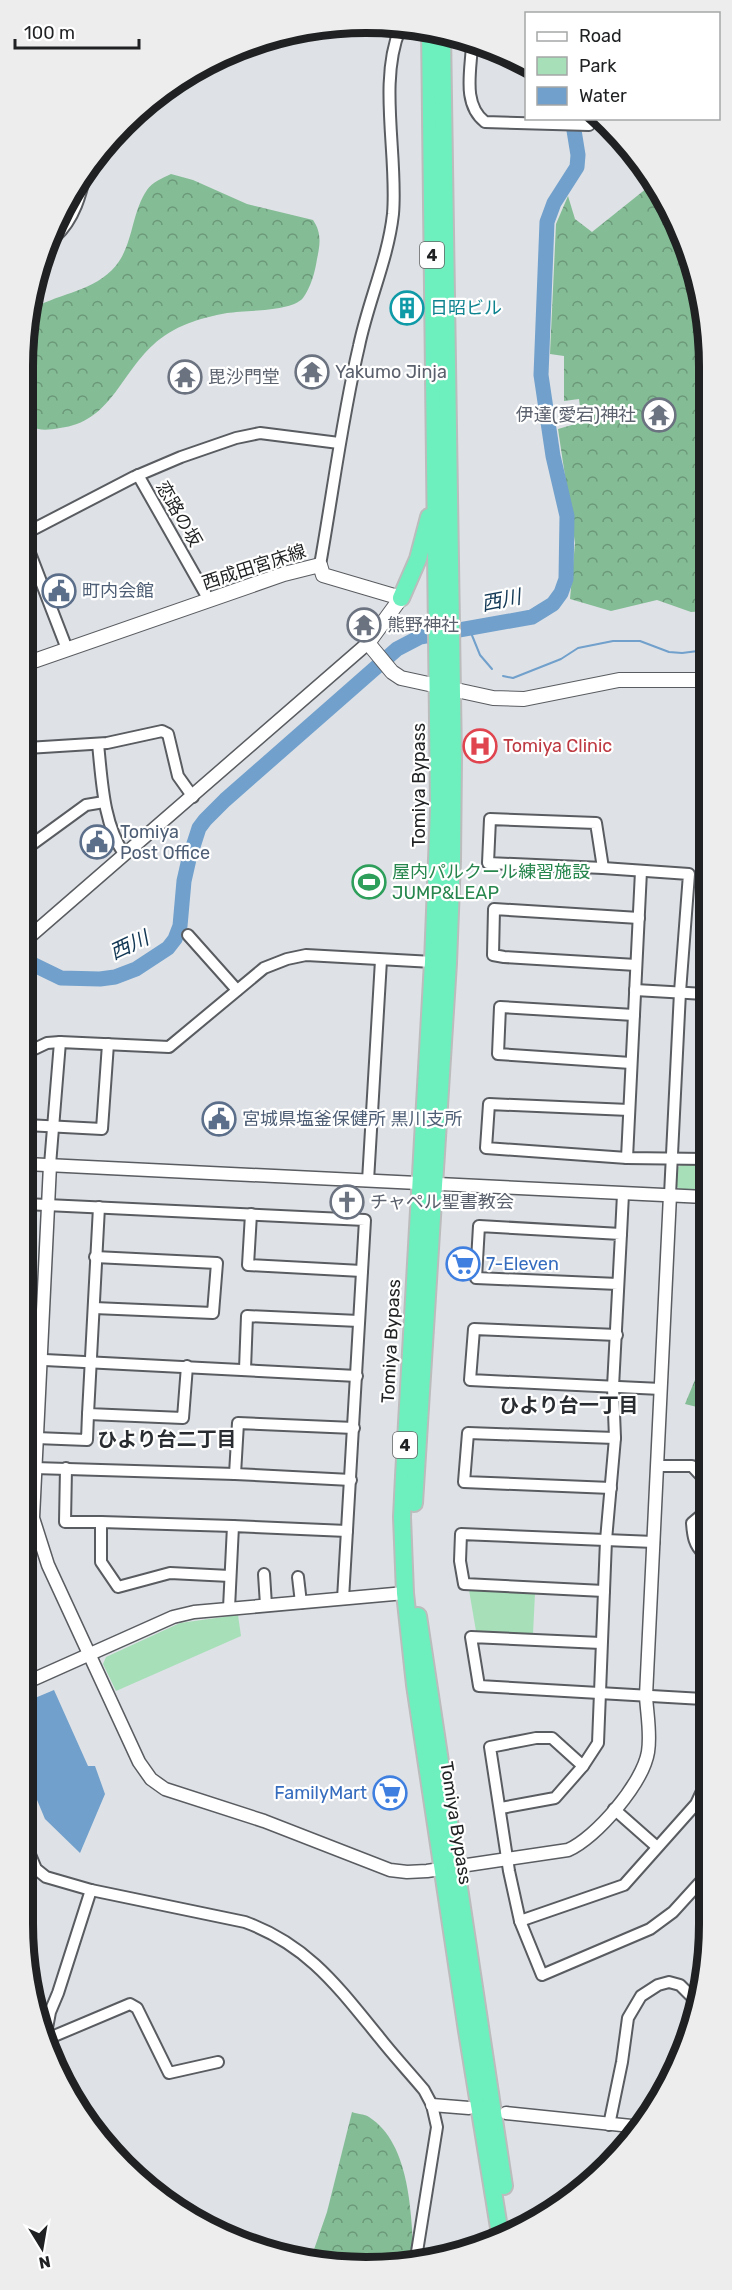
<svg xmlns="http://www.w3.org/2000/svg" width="732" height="2290" font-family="Rubik,'Noto Sans JP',sans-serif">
<defs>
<pattern id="forest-crowns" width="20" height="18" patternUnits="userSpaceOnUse" patternTransform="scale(1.5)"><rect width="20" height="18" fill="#84bc95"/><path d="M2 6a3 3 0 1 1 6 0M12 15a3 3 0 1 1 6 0" fill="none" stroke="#6b9879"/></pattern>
</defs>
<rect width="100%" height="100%" fill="#dee1e6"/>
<g fill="url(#forest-crowns)">
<path d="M171,174L193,180L247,204L313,220C322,233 320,245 317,259C315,272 311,287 303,298C291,312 246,310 227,313C200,318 173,326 153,345C120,375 110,422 60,428C48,430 40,431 29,426V311C57,293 87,294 112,270C134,248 130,215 147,190C152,182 163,178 171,174Z"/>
<path d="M647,188L663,198L674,214L707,321L706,611L691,612L657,600L611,611L570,599L575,543L558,429L582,422L579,399L564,401V356L550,354L556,224L568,196L575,219L592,232Z"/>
<path d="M704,1248V1328L697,1326L700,1254Z"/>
<path d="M704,1358V1392L697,1407L685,1404Z"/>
<path d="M352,2112C357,2114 365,2114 369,2117C411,2144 411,2215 414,2258L322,2265L310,2261L327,2212Z"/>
</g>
<g fill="#a7dfb8">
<path d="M682,1164L705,1165V1191L681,1190L675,1185L676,1169Z"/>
<path d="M469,1590L535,1593L533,1634L476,1631Z"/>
<path d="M238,1615L241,1636L116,1691L103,1664L106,1657L180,1623Z"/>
</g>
<path fill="#70a0cb" d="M54,1690L88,1766H95L105,1794L80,1853L45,1819L27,1776L23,1764V1703Z"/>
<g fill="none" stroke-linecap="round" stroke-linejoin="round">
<g stroke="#70a0cb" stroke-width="2">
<path d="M469,628L480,655L492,669"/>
<path d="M503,676L513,678L561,659L578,648L613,641H640L669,652L682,653L706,650"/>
</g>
<path stroke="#70a0cb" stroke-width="15" d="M26,961L61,978L100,979L115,977L136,969L168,948L175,939L180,926L184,881L189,859L199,828L205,820L225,800L397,649L420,637L532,617L553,604L561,593L566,579L567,516L553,456L541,375L547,222L554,203L577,167L578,155L572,118"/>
<g stroke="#595c60" stroke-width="14">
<g id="minor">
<path d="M472,44C471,71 462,104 485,122L589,125L590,118"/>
<path d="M55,237C75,219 81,193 87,168"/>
<path d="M138,475L209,600"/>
<path d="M28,532L134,477L181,457L236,438L260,433L339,443"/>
<path d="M28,548L67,649"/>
<path d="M320,565C333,492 342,418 359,346C368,302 388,259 393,214C398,157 378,81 400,29"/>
<path d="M98,744C102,781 103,823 124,854"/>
<path d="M27,748L107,743L162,731L168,734L178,776L193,797"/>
<path d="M490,819L596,823L603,868L488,863Z"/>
<path d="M27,848L86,805L104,802"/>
<path d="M603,868L689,874L680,992L670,1195"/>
<path d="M188,935L237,990"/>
<path d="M636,965L504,957L493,955L494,909L639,918"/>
<path d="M635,990L705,994"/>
<path d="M26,1053L47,1043L60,1042"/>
<path d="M631,1063L498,1054L500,1007L634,1015"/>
<path d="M629,1110L489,1104L486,1148L627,1158L705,1159"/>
<path d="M26,1125L102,1129L108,1044"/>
<path d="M627,1158L641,871"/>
<path d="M50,1165L60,1042L169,1047L264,968L287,959L306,955L433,962"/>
<path d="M368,1181L381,960"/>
<path d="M25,1204L365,1220L343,1599"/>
<path d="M99,1207L88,1414L183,1418L187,1366"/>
<path d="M251,1214L248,1265L362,1271"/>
<path d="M621,1234L623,1194"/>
<path d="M618,1284L476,1278L479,1226L621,1234L613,1387L615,1438L606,1540L598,1743L583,1766L552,1738H536L490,1747L509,1871L520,1921L542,1975L650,1929L673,1912L703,1879"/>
<path d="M94,1308L213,1313L217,1263L95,1257"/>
<path d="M617,1335L474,1329L470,1380L661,1389"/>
<path d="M25,1359L357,1376"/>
<path d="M245,1369L247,1316L359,1321"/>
<path d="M36,1438L87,1440L88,1414"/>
<path d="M657,1466H692L704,1479"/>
<path d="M34,1468L235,1474"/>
<path d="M66,1468L65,1522H101"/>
<path d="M351,1480L235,1474L238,1423L354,1428"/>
<path d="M611,1488L464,1482L468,1433L615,1438"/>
<path d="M704,1554C694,1545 693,1536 692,1523L704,1513"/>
<path d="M264,1574L266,1605"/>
<path d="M230,1576L170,1573L118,1587L101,1562V1522L233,1526"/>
<path d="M298,1577L301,1603"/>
<path d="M604,1591L464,1584L460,1561L461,1534L654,1542"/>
<path d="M229,1608L233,1526L347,1531"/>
<path d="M601,1643L471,1637L479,1686L703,1699"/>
<path d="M501,1808L555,1798L583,1766"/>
<path d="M614,1809L657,1847"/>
<path d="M23,1838L36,1869L46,1877L91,1890L245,1922C308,1945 338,1987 379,2037C393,2055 409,2072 424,2090L432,2105L437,2127L416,2258"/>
<path d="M520,1921L624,1885L696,1804L703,1789"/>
<path d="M45,2039L50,2012L58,1993L91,1890"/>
<path d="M47,2039L130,2004L137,2008L169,2073L218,2062"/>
<path d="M609,2125L622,2062L628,2018L641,1996L658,1985L669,1982L680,1985L698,2003"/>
</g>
</g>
<g stroke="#595c60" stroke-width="15">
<g id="tertiary">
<path d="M27,939L368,643"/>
<path d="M26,1164L705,1197"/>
<path d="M50,1165L33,1518L48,1565L139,1762L151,1779L165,1789L264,1821L390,1870L407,1872L427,1871L568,1850C596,1838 643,1783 648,1752C651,1734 647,1714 646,1696L670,1195"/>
<path d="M23,1684L173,1617L194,1612L405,1593"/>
<path d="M432,2105L469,2108"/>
<path d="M506,2113L641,2127"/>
<path d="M87,2117L113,2155"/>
</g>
</g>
<g stroke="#595c60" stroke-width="16">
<path id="secondary" d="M28,663L284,574L320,565L323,575L401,598L368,643L392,672L401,678L493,698L524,699L619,680H706"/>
</g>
<g stroke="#bcbcbd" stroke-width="20">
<g id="trunk">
<path d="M430,29L439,809L433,962L404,1476L402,1517L405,1593L415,1685L467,2031L500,2234"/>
<path d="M401,598L418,559L429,517"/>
<path d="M414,1503L448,963L452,860L453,760L442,32"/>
<path d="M418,1616L504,2186"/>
</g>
</g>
<use href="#minor" stroke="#fff" stroke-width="10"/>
<use href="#tertiary" stroke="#fff" stroke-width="12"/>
<use href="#secondary" stroke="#fff" stroke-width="14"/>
<use href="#trunk" stroke="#6eefbe" stroke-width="16"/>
</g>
<defs>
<g id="building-ring" transform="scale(1.725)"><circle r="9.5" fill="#fff" stroke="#0f9aa8" stroke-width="1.5"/><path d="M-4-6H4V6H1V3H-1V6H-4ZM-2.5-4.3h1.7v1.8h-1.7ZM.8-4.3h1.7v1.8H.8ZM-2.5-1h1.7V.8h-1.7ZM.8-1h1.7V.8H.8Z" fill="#0f9aa8"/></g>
<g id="temple-ring" transform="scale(1.725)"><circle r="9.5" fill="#fff" stroke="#6b7280" stroke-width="1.5"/><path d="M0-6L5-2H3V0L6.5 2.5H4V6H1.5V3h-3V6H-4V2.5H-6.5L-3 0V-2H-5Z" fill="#6b7280"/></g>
<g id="civic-ring" transform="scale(1.725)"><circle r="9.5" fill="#fff" stroke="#5c6f8a" stroke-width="1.5"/><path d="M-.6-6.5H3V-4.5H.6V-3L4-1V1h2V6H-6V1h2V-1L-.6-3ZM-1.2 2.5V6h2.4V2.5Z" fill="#5c6f8a"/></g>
<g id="hospital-ring" transform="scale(1.725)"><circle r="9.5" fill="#fff" stroke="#e0444e" stroke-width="1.5"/><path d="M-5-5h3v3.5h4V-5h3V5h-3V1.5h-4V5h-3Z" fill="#e0444e"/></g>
<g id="stadium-ring" transform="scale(1.725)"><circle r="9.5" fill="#fff" stroke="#2e9e5b" stroke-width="1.5"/><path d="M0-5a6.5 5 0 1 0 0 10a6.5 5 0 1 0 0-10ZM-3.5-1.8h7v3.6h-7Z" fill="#2e9e5b"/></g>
<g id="church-ring" transform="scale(1.725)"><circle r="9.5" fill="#fff" stroke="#6b7280" stroke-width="1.5"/><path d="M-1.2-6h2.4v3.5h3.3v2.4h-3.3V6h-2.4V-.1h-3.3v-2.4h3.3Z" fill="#6b7280"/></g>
<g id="supermarket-ring" transform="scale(1.725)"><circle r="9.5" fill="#fff" stroke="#3f7fe0" stroke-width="1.5"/><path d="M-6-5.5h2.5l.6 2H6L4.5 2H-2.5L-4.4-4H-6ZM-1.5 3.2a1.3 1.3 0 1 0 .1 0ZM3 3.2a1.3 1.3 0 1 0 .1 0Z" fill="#3f7fe0"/></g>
</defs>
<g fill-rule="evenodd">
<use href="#building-ring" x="407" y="308"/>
<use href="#temple-ring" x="312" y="372"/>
<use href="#temple-ring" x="185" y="377"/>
<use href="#temple-ring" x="659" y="415"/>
<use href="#civic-ring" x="59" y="591"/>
<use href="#temple-ring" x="364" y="625"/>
<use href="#hospital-ring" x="480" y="746"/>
<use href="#civic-ring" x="97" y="842"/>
<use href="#stadium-ring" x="369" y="882"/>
<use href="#civic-ring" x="219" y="1119"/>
<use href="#church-ring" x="347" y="1202"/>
<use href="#supermarket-ring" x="463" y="1264"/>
<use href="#supermarket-ring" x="390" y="1793"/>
</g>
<g text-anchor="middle" stroke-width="4.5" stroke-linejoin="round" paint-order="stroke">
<g fill="#fff" stroke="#626464" stroke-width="1.5">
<rect x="420" y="242" width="24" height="26" rx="4.5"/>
<rect x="393" y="1432" width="24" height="26" rx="4.5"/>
</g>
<g font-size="16" font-weight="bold" fill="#1f2122">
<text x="432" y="261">4</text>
<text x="405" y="1451">4</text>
</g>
<g font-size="18" fill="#0d838f" stroke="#fff" text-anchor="start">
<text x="430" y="314">日昭ビル</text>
</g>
<g font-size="18" fill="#5b616d" stroke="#fff" text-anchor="start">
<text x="335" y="378">Yakumo Jinja</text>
<text x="208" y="383">毘沙門堂</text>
<text x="636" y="421" text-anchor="end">伊達(愛宕)神社</text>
<text x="387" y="631">熊野神社</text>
<text x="370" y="1208">チャペル聖書教会</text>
</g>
<g font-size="18" fill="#1f2122" stroke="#fff">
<text transform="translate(179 514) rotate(60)" y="6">恋路の坂</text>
<text transform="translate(254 567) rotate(-18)" y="6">西成田宮床線</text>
<text transform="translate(419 785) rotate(-90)" y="6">Tomiya Bypass</text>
<text transform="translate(391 1341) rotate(-87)" y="6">Tomiya Bypass</text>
<text transform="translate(456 1823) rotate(81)" y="6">Tomiya Bypass</text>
</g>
<g font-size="18" fill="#4e5e75" stroke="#fff" text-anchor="start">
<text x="82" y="597">町内会館</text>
<text x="120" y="838">Tomiya<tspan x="120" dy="21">Post Office</tspan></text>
<text x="242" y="1125">宮城県塩釜保健所 黒川支所</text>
</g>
<g font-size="18" fill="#be3a42" stroke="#fff" text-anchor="start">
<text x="503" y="752">Tomiya Clinic</text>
</g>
<g font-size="18" fill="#27864d" stroke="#fff" text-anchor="start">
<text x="392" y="878">屋内パルクール練習施設<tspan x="392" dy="21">JUMP&amp;LEAP</tspan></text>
</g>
<g font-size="18" fill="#366cbe" stroke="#fff" text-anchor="start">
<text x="486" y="1270">7-Eleven</text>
<text x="367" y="1799" text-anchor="end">FamilyMart</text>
</g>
<g font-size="20" font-style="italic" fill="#123855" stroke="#fff">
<text transform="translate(501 600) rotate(-11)" y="7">西川</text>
<text transform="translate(129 945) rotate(-25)" y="7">西川</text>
</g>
<g font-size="20" font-weight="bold" fill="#292c30" stroke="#fff">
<text x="569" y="1412">ひより台一丁目</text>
<text x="167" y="1446">ひより台二丁目</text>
</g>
</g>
<path d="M0 0H732V2290H0ZM366 33H366A333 333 0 0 1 699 366V1924A333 333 0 0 1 366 2257H366A333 333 0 0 1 33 1924V366A333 333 0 0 1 366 33Z" fill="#ededed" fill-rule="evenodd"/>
<path fill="none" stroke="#1f2122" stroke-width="8" d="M366 33H366A333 333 0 0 1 699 366V1924A333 333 0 0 1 366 2257H366A333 333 0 0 1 33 1924V366A333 333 0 0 1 366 33Z"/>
<rect x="525" y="12" width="195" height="108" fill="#ffffff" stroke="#a5a6a7" stroke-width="1.5"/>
<rect x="537" y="32" width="30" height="9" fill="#ffffff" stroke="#a5a6a7" stroke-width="1.5"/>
<text x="579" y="42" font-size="18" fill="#1f2122">Road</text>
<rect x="537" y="57" width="30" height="18" fill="#a7dfb8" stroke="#a5a6a7" stroke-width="1.5"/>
<text x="579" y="72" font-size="18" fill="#1f2122">Park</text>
<rect x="537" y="87" width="30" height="18" fill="#70a0cb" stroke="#a5a6a7" stroke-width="1.5"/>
<text x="579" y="102" font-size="18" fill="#1f2122">Water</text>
<g transform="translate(42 2248) rotate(169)" stroke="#ffffff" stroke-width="4.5" paint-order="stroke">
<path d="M0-4.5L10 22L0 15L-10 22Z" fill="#1f2122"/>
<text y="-9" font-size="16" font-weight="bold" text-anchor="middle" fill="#1f2122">N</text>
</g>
<path d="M15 39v9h124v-9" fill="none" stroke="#1f2122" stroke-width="3"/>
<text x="24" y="39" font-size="18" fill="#1f2122" stroke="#ffffff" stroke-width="4.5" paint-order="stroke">100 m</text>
</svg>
